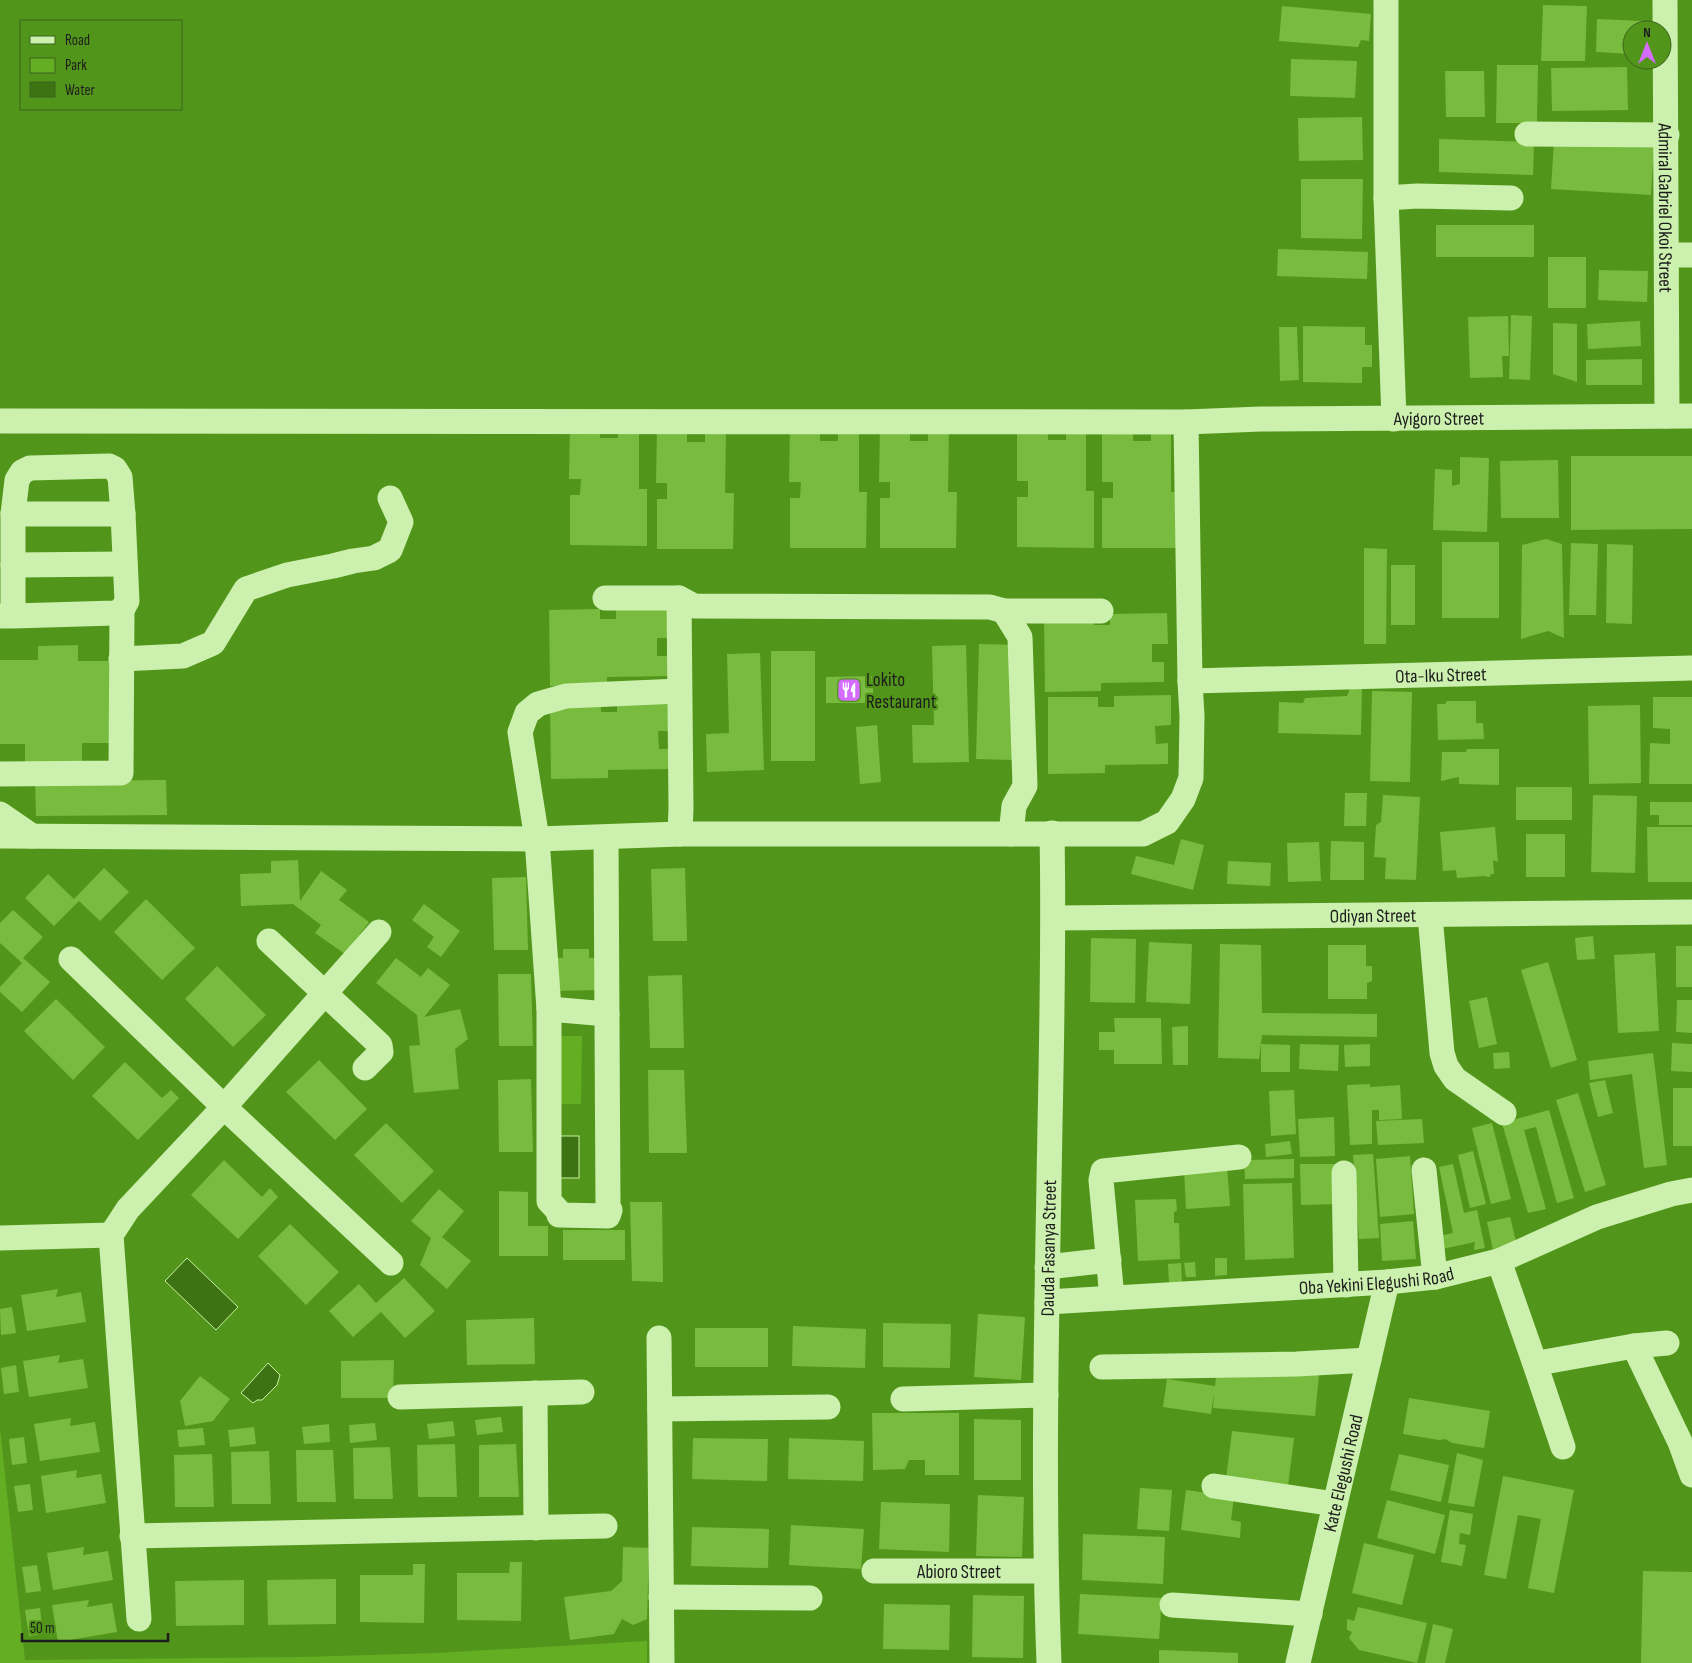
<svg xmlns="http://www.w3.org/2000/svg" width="1692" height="1663" font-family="'Sofia Sans Condensed',sans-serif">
<rect width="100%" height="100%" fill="#52951b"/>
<g fill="#64ae24">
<path d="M548,1036H582L581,1104H547Z"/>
<path d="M0,1428L25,1660L303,1657L436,1653L647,1641V1663H0Z"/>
</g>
<g fill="#3d7312" stroke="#c7f1a1">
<rect x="556" y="1136" width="23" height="42"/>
<path d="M187,1258L238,1307L216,1330L165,1281Z"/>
<path d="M268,1363L280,1375L277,1385L262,1400H257L253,1403L241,1393Z"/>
</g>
<g fill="#78bb3f">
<path d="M1543,5L1587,6L1585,61H1541Z"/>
<path d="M1282,6L1371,14L1369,41L1361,40L1358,47L1279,41Z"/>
<path d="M1597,19L1642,21V30H1632V54L1596,52Z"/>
<path d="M1291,59L1357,61L1355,98L1290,96Z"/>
<path d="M1497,65H1538L1537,123H1496Z"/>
<path d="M1627,67L1628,110L1552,111L1551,68Z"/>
<path d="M1445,71H1484L1485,117H1446Z"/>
<path d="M1362,117L1363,160L1299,161L1298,118Z"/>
<path d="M1439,139L1534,142L1533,175L1439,172Z"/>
<path d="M1554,141L1654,147L1651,195L1551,189Z"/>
<path d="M1301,179H1363L1362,239L1301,238Z"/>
<rect x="1436" y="225" width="98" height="32"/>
<path d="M1278,249L1368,252L1367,279L1277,276Z"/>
<rect x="1548" y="257" width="38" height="51"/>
<path d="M1599,270L1648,271L1647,302L1598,300Z"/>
<path d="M1511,315L1532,316L1530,380L1509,379Z"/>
<path d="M1508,316L1509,356H1502L1503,377L1470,378L1468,317Z"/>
<path d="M1640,321L1641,346L1588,349L1587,324Z"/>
<path d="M1553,323L1577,324V382L1553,374Z"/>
<path d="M1303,326L1365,327V345H1372V367H1362V383L1303,382Z"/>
<path d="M1279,327H1297L1299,380L1280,381Z"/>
<path d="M1642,359V385H1586V360Z"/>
<path d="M570,423H600V438H618V426H639V489H647V546L570,545V495H580L581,479H569Z"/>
<path d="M1017,424H1048V440H1066V428H1086V491H1094V548L1017,547V497H1028V481H1017Z"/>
<path d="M790,425H820V441H838V429H859V492H867L866,548H790V498H800L801,482H789Z"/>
<path d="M880,425H910V441H928V429H949L948,492H957L956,548H880V498H890V482H879Z"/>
<path d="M1102,425H1133V441H1151V429H1171V492H1179V548H1102V498H1113V482H1102Z"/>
<path d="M657,426H687V442H705V430H726L725,493H734L733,549H657V499H667V483H656Z"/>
<path d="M1571,456H1692V529L1571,530Z"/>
<path d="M1460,457L1489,458L1487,532L1433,530L1435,469L1452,470V486L1460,484Z"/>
<path d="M1558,460L1559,518H1501L1500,461Z"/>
<path d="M1546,539L1562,544L1564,638L1548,631L1521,639L1522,545Z"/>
<rect x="1442" y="542" width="57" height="76"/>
<path d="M1571,543L1598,544L1596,615H1569Z"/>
<path d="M1607,544L1633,545L1632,624L1606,623Z"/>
<path d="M1364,548L1387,549L1386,644H1364Z"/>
<rect x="1391" y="565" width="24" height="60"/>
<path d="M673,607V638H657V656H669L670,676L607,677V685L550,686L549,610L600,609V619H616V608Z"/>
<path d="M1167,613L1168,644H1152V662H1164V682L1101,683V691L1045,692L1044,615H1094V625H1110V614Z"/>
<path d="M979,644L1017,645L1015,760L976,759Z"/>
<path d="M78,645V661H109V743H82V767L25,768V744H0V660H38V646Z"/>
<path d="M966,645L969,762L913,763L912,725H934L932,646Z"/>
<rect x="771" y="651" width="44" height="110"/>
<path d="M760,653L764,770L707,772L706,734L729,733L727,654Z"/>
<path d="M873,676V703H826V677Z"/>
<path d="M1351,686H1362L1361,735L1278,733L1279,702L1303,703L1305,698L1347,696Z"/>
<path d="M1372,691L1412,692L1410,782L1370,781Z"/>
<path d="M1171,695V725L1155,726L1156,744L1168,743V764L1105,765V773L1048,774V697H1098V707H1114V696Z"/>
<path d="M1653,697H1692V784H1649L1650,743L1670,744V729L1653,728Z"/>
<path d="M674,700V731H658L659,749H671V769L608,770V778L551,779L550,702H601V712H617V701Z"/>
<path d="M1447,701H1476V723H1483L1484,739L1438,740L1437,704H1445Z"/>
<path d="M1640,705L1641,783L1589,784L1588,706Z"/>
<path d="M877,725L881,782L860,784L856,727Z"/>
<path d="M1467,749H1499V785L1459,784V777L1441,781L1442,752H1466Z"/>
<path d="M166,780L167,815L36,816L35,781Z"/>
<rect x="1516" y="787" width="56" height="33"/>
<path d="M1345,793H1367L1366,826H1344Z"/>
<path d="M1383,795L1420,797L1416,880L1385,879L1386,858L1374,857L1376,825L1381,822Z"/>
<path d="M1593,795L1637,796L1635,873L1591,872Z"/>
<path d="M1650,802H1692V825H1659V815H1650Z"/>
<path d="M1495,827L1498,862L1493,860L1494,874H1491L1490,877L1484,876L1457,878L1456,870L1443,871L1440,832Z"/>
<path d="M1647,827H1692V882H1648Z"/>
<rect x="1526" y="834" width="39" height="43"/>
<path d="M1181,839L1204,845L1193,890L1131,874L1136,856L1174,865Z"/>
<path d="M1331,841L1364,842V880H1330Z"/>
<path d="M1319,842L1321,881L1288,882L1287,843Z"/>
<path d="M298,860L300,901L321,871L347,890L339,900L369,922L345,954L315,933L321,925L293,904L241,906L240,874L271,873V861Z"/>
<path d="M1228,861L1271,863L1270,886L1227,884Z"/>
<path d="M104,868L129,892L100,921L79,901L54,926L25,898L48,874L74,899Z"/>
<path d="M685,868L687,941H653L651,869Z"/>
<path d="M526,877L528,950H494L492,878Z"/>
<path d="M146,899L195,948L162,980L114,932Z"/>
<path d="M424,904L460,931L441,957L427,947L434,937L412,920Z"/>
<path d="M13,910L43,937L23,958L50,982L22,1012L0,992V987L22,963L0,943V923Z"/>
<path d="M1593,936L1595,959L1577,960L1575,938Z"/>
<path d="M1091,938L1136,939L1135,1003L1090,1002Z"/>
<path d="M1149,942L1192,944L1190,1004L1146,1002Z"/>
<path d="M1220,944L1261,945L1262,1013L1377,1014V1037L1262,1035L1259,1059L1218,1058Z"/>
<path d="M1328,945H1366V966H1372V981L1367,983V999H1328Z"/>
<rect x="1676" y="946" width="16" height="41"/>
<path d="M563,949H589V958H599V990L553,991V958H563Z"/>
<path d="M1655,953L1659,1031L1618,1033L1614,955Z"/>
<path d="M396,958L421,977L428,968L450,985L424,1017L460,1009L468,1039L455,1049L459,1089L414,1093L409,1046L420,1045L417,1015L376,983Z"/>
<path d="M1548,962L1577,1060L1551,1068L1521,970Z"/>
<path d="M217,966L266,1015L233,1047L185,999Z"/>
<path d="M498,974H531L533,1046H499Z"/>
<path d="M682,975L684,1048H650L648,976Z"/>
<path d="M1487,997L1497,1044L1479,1048L1469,1001Z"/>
<path d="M56,999L105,1047L73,1080L24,1031Z"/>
<path d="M1677,1000H1692V1033L1676,1032Z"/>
<path d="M1114,1018H1161L1162,1064H1114V1050H1099V1032H1115Z"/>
<path d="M1188,1026V1065H1173L1172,1027Z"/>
<path d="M1672,1043L1692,1044V1072L1671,1071Z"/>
<path d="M1261,1044L1290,1045V1072H1261Z"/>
<path d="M1300,1044L1339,1045L1338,1071L1299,1069Z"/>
<path d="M1370,1044V1066L1345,1067L1344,1045Z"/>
<path d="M1509,1052L1510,1068L1494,1069L1493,1053Z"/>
<path d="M1653,1053L1667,1165L1644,1168L1632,1074L1590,1080L1588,1061Z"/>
<path d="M319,1060L367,1109L335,1140L286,1092Z"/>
<path d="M125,1062L162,1098L171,1090L179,1098L138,1140L92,1096Z"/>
<path d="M648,1070H684L687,1153H649Z"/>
<path d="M531,1079L533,1152H499L498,1080Z"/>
<path d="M1605,1080L1613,1113L1598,1117L1589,1083Z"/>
<path d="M1370,1084V1087L1400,1085L1402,1119L1379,1120V1110H1372V1144L1350,1145L1347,1085Z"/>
<rect x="1673" y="1088" width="19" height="58"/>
<path d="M1294,1090L1296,1134L1271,1136L1269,1091Z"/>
<path d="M1578,1093L1606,1185L1585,1192L1556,1100Z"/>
<path d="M1549,1110L1574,1198L1557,1203L1536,1127L1524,1130L1546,1209L1528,1213L1502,1123Z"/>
<path d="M1334,1117L1335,1156L1300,1157L1298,1119Z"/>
<path d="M1422,1119L1424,1143L1378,1145L1376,1121Z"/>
<path d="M386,1123L434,1171L402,1203L354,1155Z"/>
<path d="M1492,1123L1511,1199L1491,1204L1472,1128Z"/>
<path d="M1290,1141L1292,1154L1266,1157L1265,1144Z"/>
<path d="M1473,1151L1486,1204L1470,1208L1458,1155Z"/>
<path d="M1373,1154L1379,1238L1359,1239L1353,1155Z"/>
<path d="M1410,1156L1414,1214L1380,1217L1376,1159Z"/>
<path d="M1294,1159V1178L1245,1179L1244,1160Z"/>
<path d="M224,1160L262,1197L270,1188L278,1197L238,1239L191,1195Z"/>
<path d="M1300,1164H1338L1339,1204L1301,1205Z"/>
<path d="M1453,1164L1464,1213L1477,1210L1485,1248L1474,1250L1475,1242L1442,1249L1439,1236L1453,1233L1439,1167Z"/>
<path d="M1227,1166L1230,1206L1186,1209L1184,1169Z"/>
<path d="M1292,1183L1294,1258L1245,1260L1243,1184Z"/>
<path d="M439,1189L464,1211L442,1237L471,1261L447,1289L420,1265L431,1238L411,1221Z"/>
<path d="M499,1191L528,1192V1226H548V1256H499Z"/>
<path d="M1176,1199L1177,1211L1174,1212V1223H1179L1180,1259L1138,1261L1135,1200Z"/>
<path d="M630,1202H662L663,1282L632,1281Z"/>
<path d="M1510,1217L1517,1245L1493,1250L1487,1222Z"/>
<path d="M1413,1221L1416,1259L1382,1261L1380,1224Z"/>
<path d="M290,1224L339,1272L306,1305L258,1256Z"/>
<rect x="563" y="1230" width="62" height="30"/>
<path d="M1215,1258H1227V1275L1215,1276Z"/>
<path d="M1195,1262L1196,1277H1186L1184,1263Z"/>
<path d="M1181,1263L1182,1282L1169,1283L1168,1264Z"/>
<path d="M404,1278L435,1311L405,1338L381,1312L353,1337L329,1311L359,1284L376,1303Z"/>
<path d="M58,1289L56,1297L81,1292L86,1322L27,1331L21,1295Z"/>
<path d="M12,1307L16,1333L1,1335L0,1309Z"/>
<path d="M978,1314L1025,1317L1021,1380L974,1377Z"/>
<path d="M534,1318L535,1364L467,1365L466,1320Z"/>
<path d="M883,1323L951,1324L950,1368L883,1367Z"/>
<path d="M793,1326L866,1329L865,1368L792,1366Z"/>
<rect x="695" y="1328" width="73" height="39"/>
<path d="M60,1355L58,1363L83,1359L88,1388L29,1397L23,1361Z"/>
<path d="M394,1360L393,1398H341V1361Z"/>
<path d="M16,1365L19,1392L4,1394L1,1368Z"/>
<path d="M1320,1365L1315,1416L1213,1408L1214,1393L1211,1414L1163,1407L1167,1379L1215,1386L1217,1368Z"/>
<path d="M200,1376L230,1399L213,1421L185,1426L180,1401Z"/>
<path d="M1409,1398L1490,1411L1484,1448L1452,1443L1445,1439L1439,1440L1403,1434Z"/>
<path d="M872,1413H959V1475H925V1460H909L905,1469L873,1470Z"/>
<path d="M501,1417L503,1432L477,1435L475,1420Z"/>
<path d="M71,1418L70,1426L95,1422L100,1452L40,1461L34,1424Z"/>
<path d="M974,1419L1021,1420V1480H974Z"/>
<path d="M453,1421L455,1436L429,1439L427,1424Z"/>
<path d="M375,1423L377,1440L350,1443L349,1425Z"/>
<path d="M329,1424L330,1442L304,1444L302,1427Z"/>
<path d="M254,1427L256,1444L230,1447L228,1430Z"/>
<path d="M203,1428L205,1445L179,1447L177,1430Z"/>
<path d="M1232,1431L1294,1438L1288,1486L1226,1479Z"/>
<path d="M24,1437L27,1463L12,1465L9,1439Z"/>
<path d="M693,1438L768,1439L767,1481L692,1479Z"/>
<path d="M789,1438L864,1441L863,1481L788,1479Z"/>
<path d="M455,1444L457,1497H418L417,1445Z"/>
<path d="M516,1444L519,1497H479V1445Z"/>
<path d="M390,1447L393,1499H354L353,1448Z"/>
<path d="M296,1450H333L336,1502H297Z"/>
<path d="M269,1451L271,1504H232L231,1452Z"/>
<path d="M1457,1453L1483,1460L1474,1507L1448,1503Z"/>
<path d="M212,1454L214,1507H175L174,1455Z"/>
<path d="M1399,1454L1449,1465L1441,1502L1390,1490Z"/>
<path d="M77,1470L76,1478L101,1474L106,1503L46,1513L41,1476Z"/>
<path d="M1503,1476L1574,1490L1554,1593L1528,1588L1541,1519L1518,1515L1506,1579L1484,1575Z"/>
<path d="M30,1484L33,1510L18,1512L14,1486Z"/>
<path d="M1140,1488L1172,1490L1169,1531L1137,1529Z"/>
<path d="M1186,1490L1234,1497L1231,1520L1241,1522L1240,1538L1181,1530Z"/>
<path d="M978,1495L1024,1497L1022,1557L976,1556Z"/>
<path d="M1387,1500L1445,1515L1435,1554L1377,1538Z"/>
<path d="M881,1502L950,1504L949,1552L879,1549Z"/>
<path d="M1450,1510L1473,1514L1470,1535L1460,1533L1459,1544L1466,1545L1462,1566L1441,1562Z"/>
<path d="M791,1525L864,1529L861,1569L789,1565Z"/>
<path d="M692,1527L769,1529L768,1568L691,1566Z"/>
<path d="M1083,1534L1165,1537L1163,1584L1082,1580Z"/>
<path d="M1364,1543L1414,1555L1402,1605L1352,1593Z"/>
<path d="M84,1547L83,1555L108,1551L113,1580L53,1590L47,1553Z"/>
<path d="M623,1547L649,1548L647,1619L633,1625L622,1619L614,1634L570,1640L564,1597L611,1591L622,1581Z"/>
<path d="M510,1562H522L521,1621L457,1620V1573H509Z"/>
<path d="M413,1564H425L424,1623L360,1622V1575H413Z"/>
<path d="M37,1565L41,1591L26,1593L22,1567Z"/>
<path d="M1643,1571L1692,1572V1663H1641Z"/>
<path d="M336,1579V1624L268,1625L267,1580Z"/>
<path d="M244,1580V1625L176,1626L175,1581Z"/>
<path d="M1080,1594L1162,1598L1159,1639L1078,1634Z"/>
<path d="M973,1595L1024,1596L1023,1658L972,1657Z"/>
<path d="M89,1600L87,1607L112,1603L117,1632L58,1642L52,1605Z"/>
<path d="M884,1604L950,1605L949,1650L883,1649Z"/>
<path d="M1358,1607L1427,1623L1417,1663L1359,1650L1349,1638L1352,1632L1347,1630V1619L1354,1621Z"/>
<path d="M40,1608L43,1634L29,1636L25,1610Z"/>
<path d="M1433,1624L1453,1629L1445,1663H1425Z"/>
<path d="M1159,1650L1238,1653V1663H1159Z"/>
</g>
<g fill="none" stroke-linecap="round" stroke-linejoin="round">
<g stroke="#ccf0ae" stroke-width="25">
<path d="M1386,0V198L1394,419"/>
<path id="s1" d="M1665,0L1667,416"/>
<path d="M1527,134L1667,135"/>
<path d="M1386,198L1417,196L1511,198"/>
<path d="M1667,255H1692"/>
<path id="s2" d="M0,421L1186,422L1261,419L1692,416"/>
<path d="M13,514H123"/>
<path d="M13,565L125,564"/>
<path d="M605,598H679L694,606L990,607L1004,611H1101"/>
<path d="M679,598L681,808L680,834"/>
<path d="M1004,611L1020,637L1025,786L1014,806L1011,834"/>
<path d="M0,616H13L115,613L122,610L127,601L123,514L120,477L115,469L109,466L30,468L22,472L17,480L13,514V616"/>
<path d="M121,659L183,656L213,643L246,589L287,575L333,566L353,561L374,558L390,550L401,522L390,498"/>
<path id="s3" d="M1190,681L1692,668"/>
<path d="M0,774L121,773L122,610"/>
<path d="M0,814L32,836"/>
<path d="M0,836L537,839L680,834H1143L1167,822L1183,799L1191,778L1192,716L1190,681L1186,422"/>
<path d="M606,837L608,1207L610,1210L608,1216L559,1215L561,1214L549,1201V1009L537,839L520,732L527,713L538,704L566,696L679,691"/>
<path d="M1430,915L1442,1053L1446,1066L1455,1079L1504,1113"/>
<path id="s4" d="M1054,918L1692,912"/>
<path d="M269,941L380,1045L381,1052L365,1068"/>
<path d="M71,959L224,1107L391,1263"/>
<path d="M549,1009L607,1014"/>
<path d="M1424,1170L1435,1277"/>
<path d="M1344,1173L1346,1285"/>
<path d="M0,1238L111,1235"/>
<path d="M1499,1261L1534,1361L1544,1362L1634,1346L1667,1343"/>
<path d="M1047,1267L1109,1260"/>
<path d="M1112,1298L1101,1180L1103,1171L1239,1157"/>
<path id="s5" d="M1047,1302L1387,1282L1435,1277L1499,1261L1597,1217L1671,1194L1692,1190"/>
<path d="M659,1338L662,1663"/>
<path d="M1634,1346L1680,1442L1692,1475"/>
<path d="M1534,1361L1563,1447"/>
<path d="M1102,1367L1297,1364L1369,1360"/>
<path d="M535,1393L536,1528"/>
<path d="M400,1397L582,1392"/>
<path d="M903,1399L1046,1395"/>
<path d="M660,1409L828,1407"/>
<path d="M1214,1486L1335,1504"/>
<path d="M132,1536L605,1526"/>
<path id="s6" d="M874,1571H1045"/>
<path d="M661,1597L810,1598"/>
<path d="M1172,1605L1310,1614"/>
<path d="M139,1619L111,1235L128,1209L224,1107L379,932"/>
<path id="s7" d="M1049,1663C1042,1484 1047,1304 1050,1125C1052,1028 1054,930 1052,833"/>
<path id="s8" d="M1298,1663L1387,1282"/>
</g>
</g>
<defs>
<g id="restaurant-square" transform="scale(1.25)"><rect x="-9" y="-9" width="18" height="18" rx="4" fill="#d36cff" stroke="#52951b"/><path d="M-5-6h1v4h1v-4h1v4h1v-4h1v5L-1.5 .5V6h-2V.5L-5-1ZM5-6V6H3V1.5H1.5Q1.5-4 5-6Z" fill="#fff"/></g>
</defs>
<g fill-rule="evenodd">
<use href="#restaurant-square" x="849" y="690"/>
</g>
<g text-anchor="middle" stroke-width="4.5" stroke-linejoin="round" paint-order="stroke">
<g font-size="19" fill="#1d1d1d" stroke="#52951b">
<text dy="7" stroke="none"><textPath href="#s1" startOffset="208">Admiral Gabriel Okoi Street</textPath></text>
<text dy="7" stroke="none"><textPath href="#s2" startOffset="1439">Ayigoro Street</textPath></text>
<text dy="7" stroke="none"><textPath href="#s3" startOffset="251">Ota-Iku Street</textPath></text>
<text dy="7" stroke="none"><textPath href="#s4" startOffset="319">Odiyan Street</textPath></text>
<text dy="7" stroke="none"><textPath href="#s7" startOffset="415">Dauda Fasanya Street</textPath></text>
<text dy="7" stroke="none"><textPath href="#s5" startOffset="330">Oba Yekini Elegushi Road</textPath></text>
<text dy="7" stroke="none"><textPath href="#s8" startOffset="195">Kate Elegushi Road</textPath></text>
<text dy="7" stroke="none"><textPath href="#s6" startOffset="85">Abioro Street</textPath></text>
</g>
<g font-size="19" fill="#1d1d1d" stroke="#52951b" text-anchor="start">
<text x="866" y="686">Lokito<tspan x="866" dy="22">Restaurant</tspan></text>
</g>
</g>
<rect x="20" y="20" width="162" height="90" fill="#52951b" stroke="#3d651c"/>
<rect x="30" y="36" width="25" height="8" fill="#ccf0ae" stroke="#3d651c"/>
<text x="65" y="45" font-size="15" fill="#1d1d1d">Road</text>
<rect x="30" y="58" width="25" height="15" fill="#64ae24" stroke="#3d651c"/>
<text x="65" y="70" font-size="15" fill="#1d1d1d">Park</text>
<rect x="30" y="82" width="25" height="15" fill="#3d7312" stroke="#3d651c"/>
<text x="65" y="95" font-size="15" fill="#1d1d1d">Water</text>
<g transform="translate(1647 45)"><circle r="24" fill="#52951b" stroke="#3d651c"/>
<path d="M0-4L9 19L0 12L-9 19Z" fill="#d36cff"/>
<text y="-8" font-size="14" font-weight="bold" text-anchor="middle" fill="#1d1d1d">N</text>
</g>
<path d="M22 1633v8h146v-8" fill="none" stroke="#1d1d1d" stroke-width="2.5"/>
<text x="30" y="1633" font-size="15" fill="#1d1d1d" stroke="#52951b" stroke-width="4" paint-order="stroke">50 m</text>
</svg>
